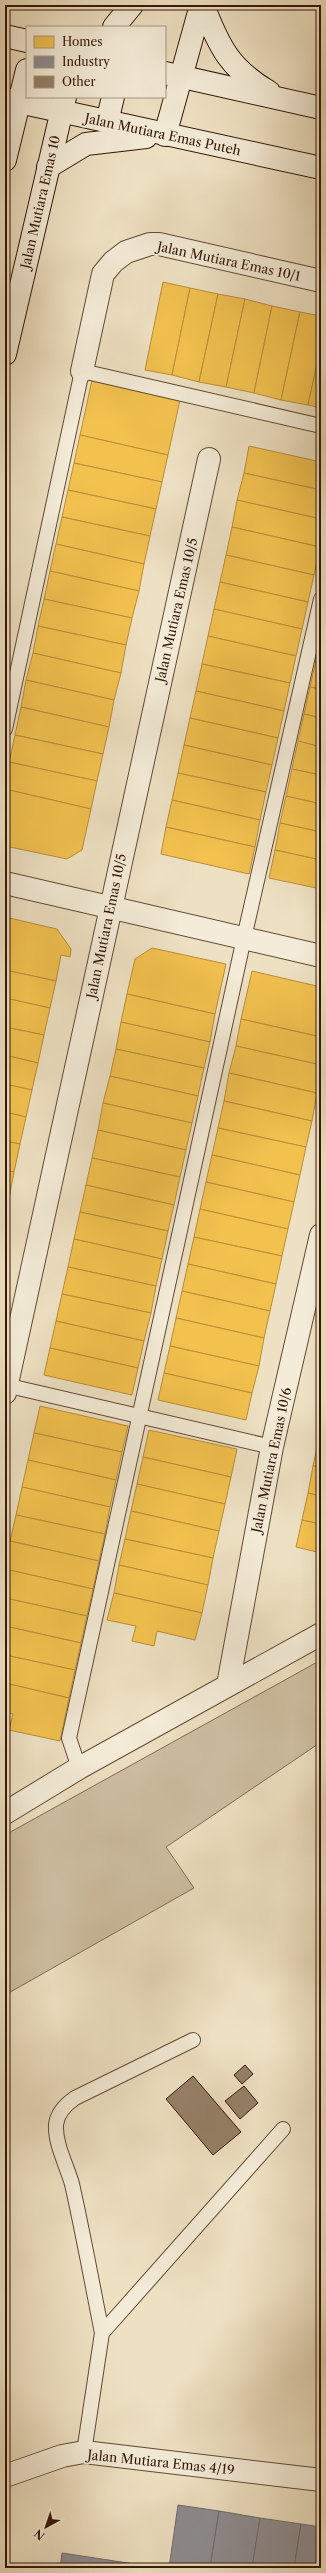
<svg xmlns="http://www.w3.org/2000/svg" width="326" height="2573" font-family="'Libre Caslon Text',serif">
<rect width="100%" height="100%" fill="#eee1c3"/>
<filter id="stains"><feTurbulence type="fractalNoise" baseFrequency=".005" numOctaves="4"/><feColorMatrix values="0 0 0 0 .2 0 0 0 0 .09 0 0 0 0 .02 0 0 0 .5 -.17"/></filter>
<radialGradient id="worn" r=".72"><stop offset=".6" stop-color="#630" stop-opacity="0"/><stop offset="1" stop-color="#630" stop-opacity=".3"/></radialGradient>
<path fill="#cebfa3" stroke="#816b54" d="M321,1660V1742L166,1847L194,1888L5,1995V1835Z"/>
<g fill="#f2c14e" stroke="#b98e38">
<path d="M163,282L190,288L172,375L145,370Z"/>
<path d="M190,288L218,294L199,382L172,375Z"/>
<path d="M218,294L245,299L226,387L199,382Z"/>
<path d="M245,299L272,306L254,393L226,387Z"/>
<path d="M272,306L300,312L281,400L254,393Z"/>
<path d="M300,312L321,316V346L308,405L281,400Z"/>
<path d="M321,346V408L308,405Z"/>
<path d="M92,380L180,400L168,455L80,435Z"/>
<path d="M80,435L168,455L162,482L74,463Z"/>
<path d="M249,446L321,462V490L244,473Z"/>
<path d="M74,463L162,482L156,509L68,490Z"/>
<path d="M244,473L321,490V519L237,500Z"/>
<path d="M68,490L156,509L150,536L62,517Z"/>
<path d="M237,500L321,519L320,547L232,527Z"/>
<path d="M62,517L150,536L144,564L56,544Z"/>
<path d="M232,527L320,547L314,575L226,555Z"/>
<path d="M56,544L144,564L139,591L50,571Z"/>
<path d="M226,555L314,575L308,602L220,582Z"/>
<path d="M50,571L139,591L132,618L44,599Z"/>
<path d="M220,582L308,602L302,629L214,609Z"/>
<path d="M44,599L132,618L126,645L38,626Z"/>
<path d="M214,609L302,629L296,656L208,636Z"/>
<path d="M38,626L126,645L121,673L33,653Z"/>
<path d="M208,636L296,656L290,683L202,664Z"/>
<path d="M321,637V661L316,660Z"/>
<path d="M33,653L121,673L114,700L26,680Z"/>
<path d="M316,660L321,661V689L310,687Z"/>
<path d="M202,664L290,683L284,711L196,691Z"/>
<path d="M26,680L114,700L109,727L21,707Z"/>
<path d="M310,687L321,689V718L304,714Z"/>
<path d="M196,691L284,711L278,738L190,718Z"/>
<path d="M21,707L109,727L103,754L15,735Z"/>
<path d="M304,714L321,718V747L298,741Z"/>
<path d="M190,718L278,738L272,765L184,745Z"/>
<path d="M15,735L103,754L97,781L9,762Z"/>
<path d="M298,741L321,747V775L292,769Z"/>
<path d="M184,745L272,765L266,792L178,773Z"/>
<path d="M9,762L97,781L91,809L5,789Z"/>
<path d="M292,769L321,775V804L286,796Z"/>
<path d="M178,773L266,792L260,820L172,800Z"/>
<path d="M5,789L91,809L82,850L67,859L5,846Z"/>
<path d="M286,796L321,804V832L280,823Z"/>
<path d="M172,800L260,820L255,847L166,827Z"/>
<path d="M280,823L321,832V860L275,850Z"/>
<path d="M166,827L255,847L249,874L161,854Z"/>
<path d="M275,850L321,860V889L269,878Z"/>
<path d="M5,917L57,929L71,949L70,957L61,955L56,981L5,970Z"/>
<path d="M152,948L226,964L215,1014L127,994L135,959Z"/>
<path d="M5,970L56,981L50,1008L5,998Z"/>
<path d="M252,971L321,987V1037L241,1019Z"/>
<path d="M127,994L215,1014L210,1042L121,1022Z"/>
<path d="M5,998L50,1008L44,1035L5,1027Z"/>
<path d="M241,1019L321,1037V1065L236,1046Z"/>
<path d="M121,1022L210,1042L204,1068L116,1049Z"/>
<path d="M5,1027L44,1035L38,1063L5,1055Z"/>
<path d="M236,1046L321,1065L317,1093L229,1073Z"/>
<path d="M116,1049L204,1068L198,1096L110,1076Z"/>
<path d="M5,1055L38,1063L32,1090L5,1084Z"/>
<path d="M229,1073L317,1093L312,1121L224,1101Z"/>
<path d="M110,1076L198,1096L192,1123L103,1103Z"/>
<path d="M5,1084L32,1090L26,1117L5,1112Z"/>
<path d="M224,1101L312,1121L306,1147L218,1128Z"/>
<path d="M103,1103L192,1123L186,1150L98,1130Z"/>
<path d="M5,1112L26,1117L20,1144L5,1141Z"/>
<path d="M218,1128L306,1147L300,1175L212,1155Z"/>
<path d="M98,1130L186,1150L180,1177L92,1158Z"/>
<path d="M5,1141L20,1144L14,1172L5,1170Z"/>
<path d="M212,1155L300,1175L294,1202L206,1182Z"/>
<path d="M92,1158L180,1177L174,1205L86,1185Z"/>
<path d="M5,1170L14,1172L9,1199L5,1198Z"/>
<path d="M206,1182L294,1202L288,1229L200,1209Z"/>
<path d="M86,1185L174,1205L168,1231L80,1212Z"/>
<path d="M200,1209L288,1229L282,1256L194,1237Z"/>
<path d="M80,1212L168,1231L162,1259L74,1239Z"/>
<path d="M194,1237L282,1256L276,1284L188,1264Z"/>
<path d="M74,1239L162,1259L156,1286L68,1267Z"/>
<path d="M188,1264L276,1284L270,1311L182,1291Z"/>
<path d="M68,1267L156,1286L151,1313L62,1294Z"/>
<path d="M182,1291L270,1311L264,1338L176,1318Z"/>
<path d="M62,1294L151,1313L144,1341L56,1321Z"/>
<path d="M176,1318L264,1338L259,1366L170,1346Z"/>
<path d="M56,1321L144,1341L138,1368L50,1348Z"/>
<path d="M170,1346L259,1366L252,1393L164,1373Z"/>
<path d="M50,1348L138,1368L132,1395L44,1375Z"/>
<path d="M164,1373L252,1393L246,1420L158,1400Z"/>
<path d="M40,1406L128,1426L122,1452L34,1433Z"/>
<path d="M149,1430L237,1449L231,1477L143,1457Z"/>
<path d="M34,1433L122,1452L116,1480L28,1460Z"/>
<path d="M319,1438L321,1439V1467L313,1466Z"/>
<path d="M143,1457L231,1477L225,1504L137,1484Z"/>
<path d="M28,1460L116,1480L110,1507L22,1487Z"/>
<path d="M313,1466L321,1467V1496L308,1493Z"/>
<path d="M137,1484L225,1504L219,1531L131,1511Z"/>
<path d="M22,1487L110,1507L105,1534L16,1515Z"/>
<path d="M308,1493L321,1496V1524L302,1520Z"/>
<path d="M131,1511L219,1531L213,1558L125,1539Z"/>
<path d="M16,1515L105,1534L99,1561L10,1541Z"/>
<path d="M302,1520L321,1524V1553L296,1547Z"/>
<path d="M125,1539L213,1558L208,1585L119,1565Z"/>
<path d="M10,1541L99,1561L93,1589L5,1569Z"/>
<path d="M119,1565L208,1585L202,1613L114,1593Z"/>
<path d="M5,1569L93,1589L87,1616L5,1598Z"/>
<path d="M114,1593L202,1613L195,1640L157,1631L154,1646L132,1641L136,1626L107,1620Z"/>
<path d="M5,1598L87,1616L81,1643L5,1626Z"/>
<path d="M5,1626L81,1643L75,1670L5,1655Z"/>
<path d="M5,1655L75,1670L69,1698L5,1683Z"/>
<path d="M5,1683L69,1698L60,1741L9,1730L13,1714L5,1712Z"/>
</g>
<g fill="#8d8d92" stroke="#726a68">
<path d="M178,2505L219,2511L210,2568H169Z"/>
<path d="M219,2511L260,2518L252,2568H210Z"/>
<path d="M260,2518L301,2524L294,2568H252Z"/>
<path d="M301,2524L321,2527V2568H294Z"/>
<path d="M62,2553L128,2563L127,2568H60Z"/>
<path d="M128,2563L161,2568H127Z"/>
</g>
<g fill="#958068" stroke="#341706">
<path d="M245,2065L253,2074L242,2084L234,2075Z"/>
<path d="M193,2076L241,2132L213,2155L166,2099Z"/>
<path d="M244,2086L258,2103L240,2119L225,2101Z"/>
</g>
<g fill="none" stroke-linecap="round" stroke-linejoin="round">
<g stroke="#624a35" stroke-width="16">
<g id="lane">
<path d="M5,729L82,371L321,426"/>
<path d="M5,1385L272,1447"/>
<path d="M79,1768L69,1738L244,938L321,599"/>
<path d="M102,2333C92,2283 83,2233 72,2184C67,2166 55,2144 56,2125C57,2113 65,2105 75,2098L193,2040"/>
<path d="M84,2452L102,2333L283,2129"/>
</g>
</g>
<g stroke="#624a35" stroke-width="24">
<g id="street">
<path d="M82,371L103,274L113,262L126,252L150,244H159L321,281"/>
<path d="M5,883L321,956"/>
<path d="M5,1393L209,459"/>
<path d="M228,1685L272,1447L321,1235"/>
<path d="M5,1813L79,1768L321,1634"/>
<path d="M5,2476L62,2456L84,2452L321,2480"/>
</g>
</g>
<g stroke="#341706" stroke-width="24">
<g id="secondary">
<path d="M203,5C219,47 230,69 269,92"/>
<path d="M114,27L132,5"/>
<path d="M5,36L27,41"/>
<path d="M165,73L321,108"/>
<path d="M5,99L321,168"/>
<path d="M107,122L113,97"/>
<path d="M165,135L201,5"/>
<path d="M5,160L27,70"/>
<path d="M48,167L86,144L146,137"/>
<path d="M5,354L65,97"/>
</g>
</g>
<use href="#lane" stroke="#f4ecd8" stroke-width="14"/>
<use href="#street" stroke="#f4ecd8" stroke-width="22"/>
<use href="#secondary" stroke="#f4ecd8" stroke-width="22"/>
</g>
<g text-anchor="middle" stroke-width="4" stroke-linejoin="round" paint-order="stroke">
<g font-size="13" fill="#341706" stroke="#f4ecd8">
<text transform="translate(163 134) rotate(12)" y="5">Jalan Mutiara Emas Puteh</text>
<text transform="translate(40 202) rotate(-77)" y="5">Jalan Mutiara Emas 10</text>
<text transform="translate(229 261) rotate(12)" y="5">Jalan Mutiara Emas 10/1</text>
<text transform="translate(176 610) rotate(-77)" y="5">Jalan Mutiara Emas 10/5</text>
<text transform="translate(106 926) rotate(-78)" y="5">Jalan Mutiara Emas 10/5</text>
<text transform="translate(271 1460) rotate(-78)" y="5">Jalan Mutiara Emas 10/6</text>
<text transform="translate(161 2462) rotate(6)" y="5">Jalan Mutiara Emas 4/19</text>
</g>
</g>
<rect width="326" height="2573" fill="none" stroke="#eee1c3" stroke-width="20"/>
<rect x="6" y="6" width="314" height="2561" fill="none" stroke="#341706" stroke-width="2"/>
<rect x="10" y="10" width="306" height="2553" fill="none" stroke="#341706"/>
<rect x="26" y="26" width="140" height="72" fill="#f4ecd8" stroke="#a79784"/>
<rect x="34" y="36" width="20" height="12" fill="#f2c14e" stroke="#a79784"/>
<text x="62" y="46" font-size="12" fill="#341706">Homes</text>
<rect x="34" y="56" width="20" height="12" fill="#8d8d92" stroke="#a79784"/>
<text x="62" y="66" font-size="12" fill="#341706">Industry</text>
<rect x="34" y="76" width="20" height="12" fill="#958068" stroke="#a79784"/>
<text x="62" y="86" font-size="12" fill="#341706">Other</text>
<g transform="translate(46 2527) rotate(220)" stroke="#f4ecd8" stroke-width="3" paint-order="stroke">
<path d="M0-3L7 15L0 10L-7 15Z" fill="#341706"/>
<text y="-6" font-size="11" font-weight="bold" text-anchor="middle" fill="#341706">N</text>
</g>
<rect width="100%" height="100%" filter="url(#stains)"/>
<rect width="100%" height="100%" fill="url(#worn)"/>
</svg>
